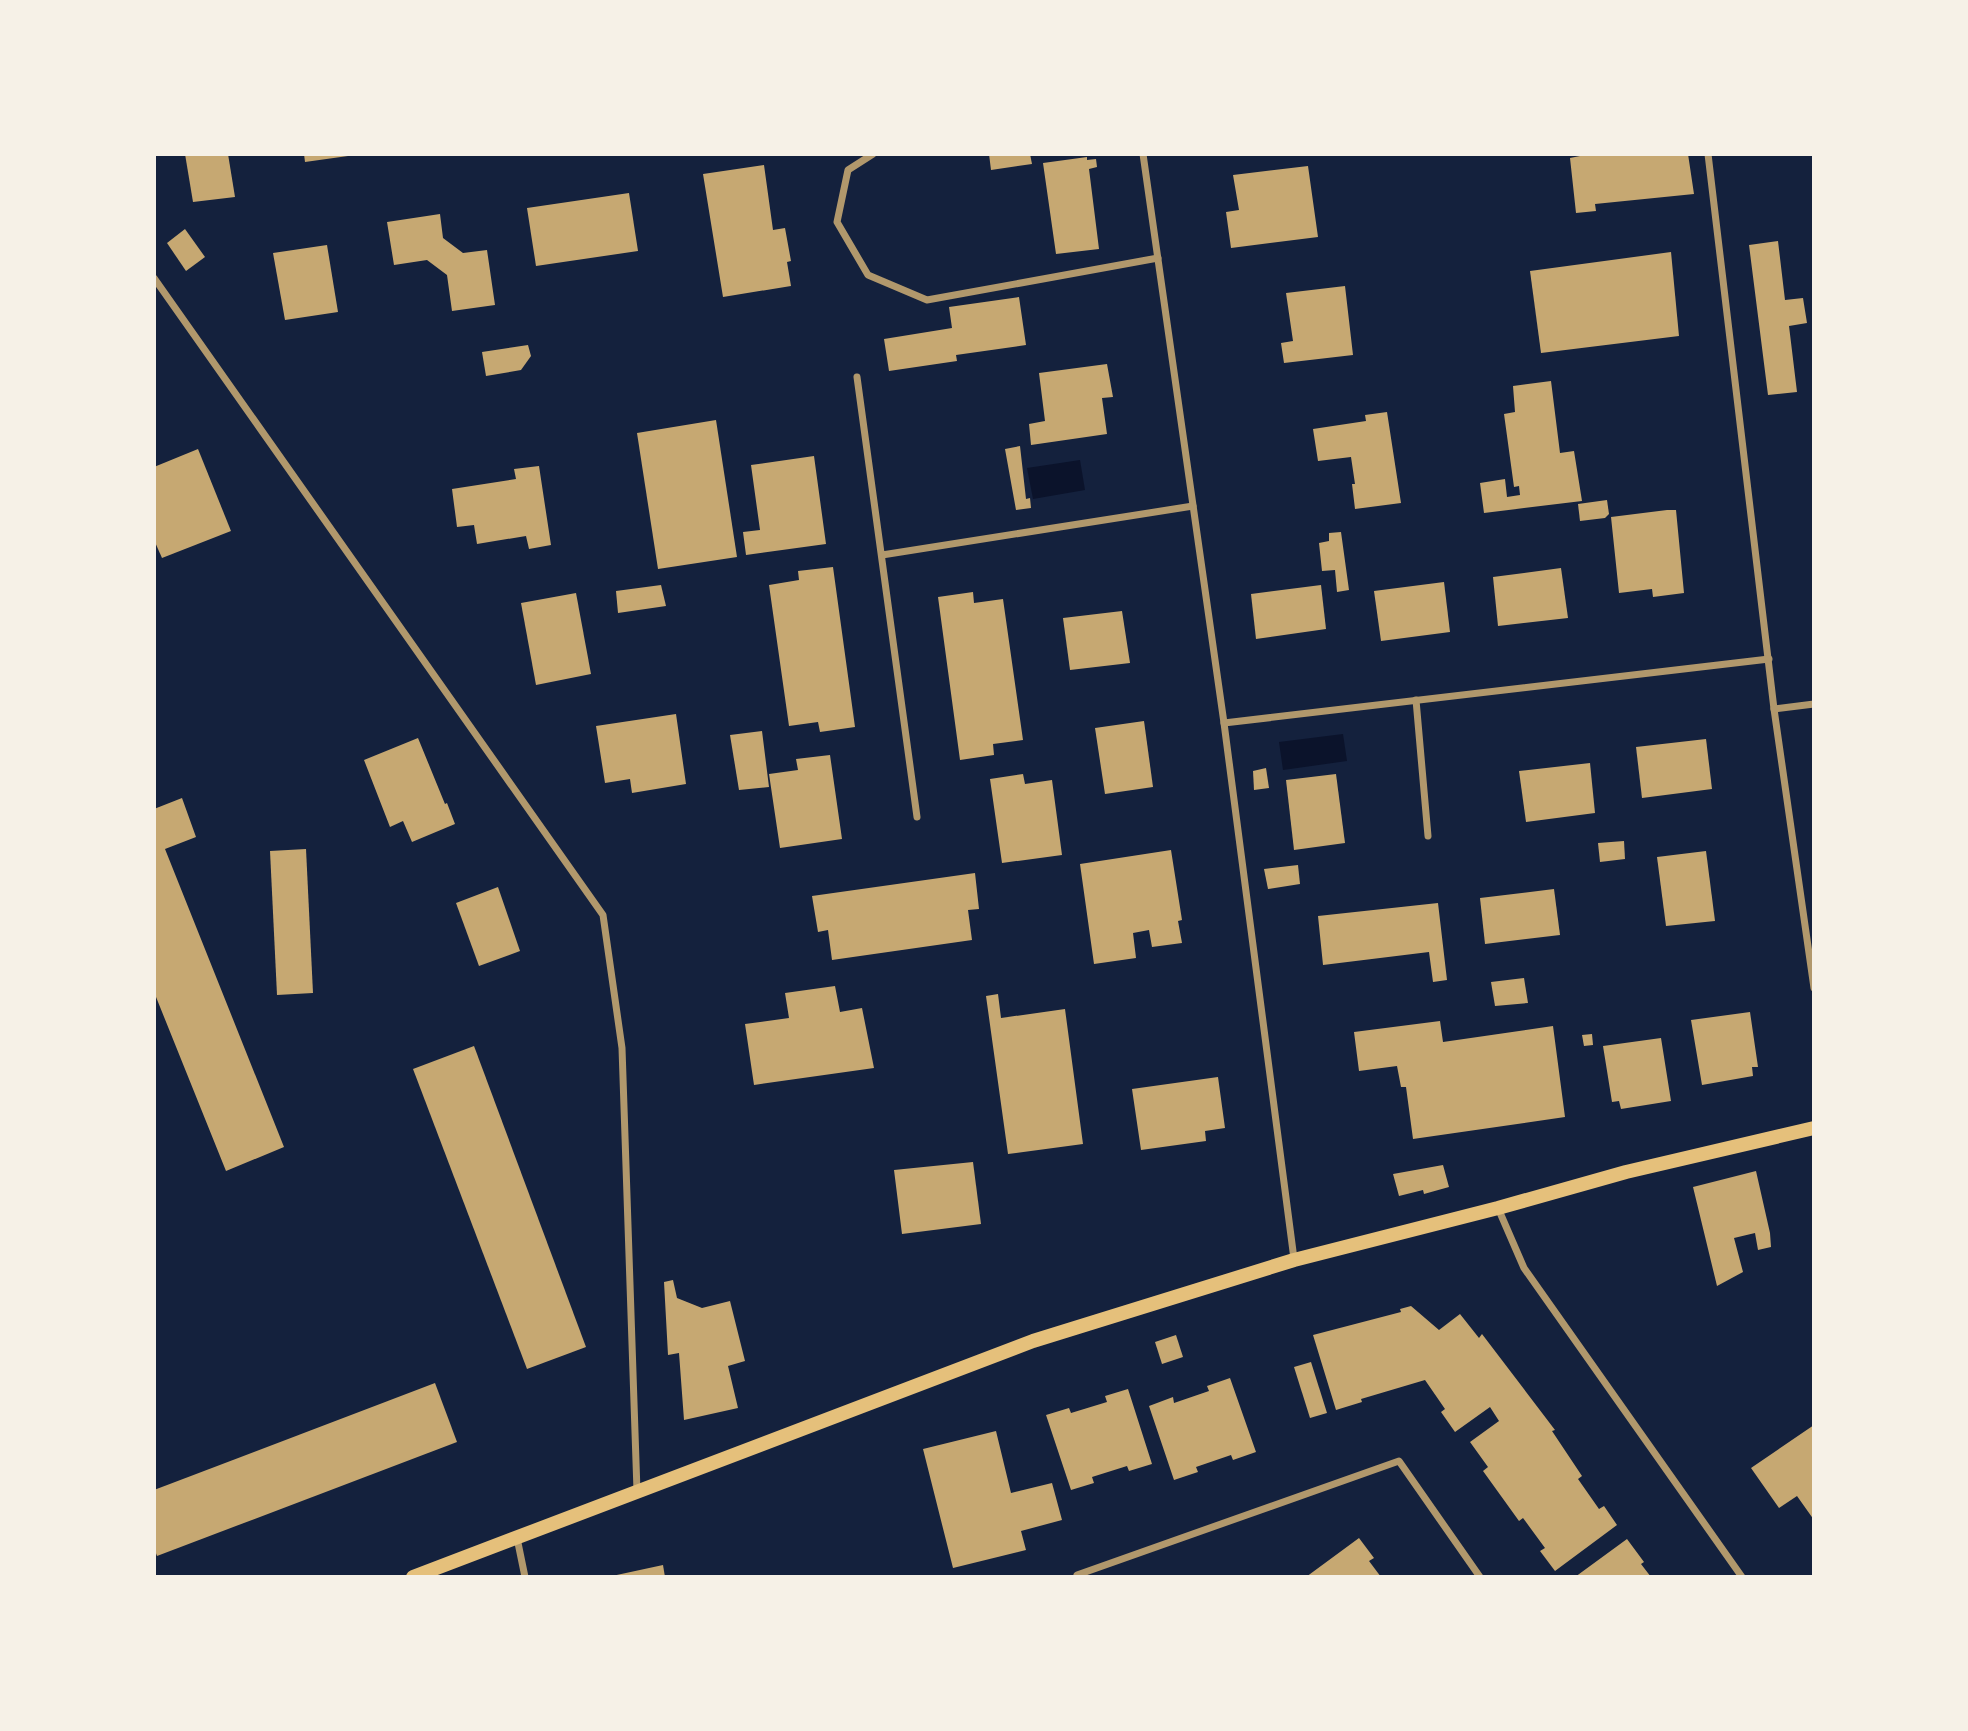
<svg xmlns="http://www.w3.org/2000/svg" width="1968" height="1731" font-family="Inter,sans-serif">
<rect width="100%" height="100%" fill="#14213d"/>
<g fill="#0b132b">
<path d="M1080,460L1085,490L1033,499L1027,468Z"/>
<path d="M1343,734L1347,761L1283,770L1279,742Z"/>
</g>
<g fill="#c6a872">
<path d="M185,154H228L235,197L193,202Z"/>
<path d="M304,154H348V156L305,162Z"/>
<path d="M989,154H1030L1032,164L991,170Z"/>
<path d="M1590,154H1688L1694,194L1595,204L1596,211L1576,213L1570,158Z"/>
<path d="M1087,157V160L1096,159L1097,167L1089,169L1099,249L1056,254L1043,163Z"/>
<path d="M764,165L773,230L785,228L791,261L787,262L791,286L723,297L703,174Z"/>
<path d="M1308,166L1318,237L1231,248L1226,212L1239,210L1233,175Z"/>
<path d="M629,193L638,251L536,266L527,208Z"/>
<path d="M440,214L443,238L463,253L487,250L495,305L452,311L447,275L427,260L394,265L387,222Z"/>
<path d="M185,229L205,257L186,271L167,243Z"/>
<path d="M1778,241L1785,300L1803,298L1807,323L1789,326L1797,392L1768,395L1749,245Z"/>
<path d="M327,245L338,312L285,320L273,253Z"/>
<path d="M1671,252L1679,336L1541,353L1530,271Z"/>
<path d="M1345,286L1353,355L1284,363L1281,343L1293,341L1286,293Z"/>
<path d="M1019,297L1026,345L956,355L957,361L889,371L884,339L952,328L949,307Z"/>
<path d="M528,345L531,356L521,370L486,376L482,352Z"/>
<path d="M1107,364L1113,397L1102,398L1107,434L1031,445L1029,424L1045,421L1039,373Z"/>
<path d="M1551,381L1560,453L1574,451L1582,501L1484,513L1480,483L1505,479L1507,497L1520,495L1519,486L1514,487L1504,414L1515,412L1513,386Z"/>
<path d="M1387,412L1401,503L1355,509L1352,484H1355L1351,457L1318,461L1313,429L1366,421L1365,415Z"/>
<path d="M716,420L737,557L658,569L637,433Z"/>
<path d="M1020,446L1026,499L1030,498L1031,508L1016,510L1005,449Z"/>
<path d="M198,449L231,531L162,558L154,540V467Z"/>
<path d="M814,456L826,544L746,555L743,532L760,530L751,465Z"/>
<path d="M539,466L551,545L529,549L526,536L477,544L474,525L457,527L452,489L516,479L514,469Z"/>
<path d="M1607,500L1609,514L1605,518L1580,521L1578,504Z"/>
<path d="M1667,510H1676L1684,593L1653,597L1652,589L1619,593L1611,517Z"/>
<path d="M1341,532L1349,590L1337,592L1335,570L1322,571L1319,543L1329,541V533Z"/>
<path d="M833,567L855,727L820,732L818,722L789,726L769,585L799,580L798,571Z"/>
<path d="M1561,568L1568,618L1498,626L1493,577Z"/>
<path d="M1444,582L1450,632L1381,641L1374,591Z"/>
<path d="M661,585L666,606L618,613L616,591Z"/>
<path d="M1321,585L1326,629L1256,639L1251,594Z"/>
<path d="M973,592L974,603L1003,599L1023,740L993,744L994,755L960,760L938,597Z"/>
<path d="M576,593L591,674L536,685L521,603Z"/>
<path d="M1122,611L1130,663L1070,670L1063,618Z"/>
<path d="M676,714L686,784L632,793L630,779L605,783L596,726Z"/>
<path d="M1144,721L1153,787L1105,794L1095,728Z"/>
<path d="M762,731L769,787L739,790L730,735Z"/>
<path d="M418,738L445,804L447,803L455,824L412,842L403,821L390,827L364,760Z"/>
<path d="M1706,739L1712,789L1642,798L1636,747Z"/>
<path d="M830,755L842,839L780,848L769,774L798,770L796,759Z"/>
<path d="M1590,763L1595,813L1526,822L1519,771Z"/>
<path d="M1266,768L1269,788L1254,790L1253,771Z"/>
<path d="M1023,774L1025,784L1052,780L1062,855L1002,863L990,779Z"/>
<path d="M1336,774L1345,843L1294,850L1286,780Z"/>
<path d="M182,798L196,837L165,849L284,1147L226,1171L154,992V809Z"/>
<path d="M1624,841L1625,859L1600,862L1598,843Z"/>
<path d="M306,849L313,993L277,995L270,851Z"/>
<path d="M1171,850L1182,920L1178,921L1182,943L1152,947L1149,930L1133,933L1136,958L1094,964L1080,864Z"/>
<path d="M1706,851L1715,921L1666,926L1657,857Z"/>
<path d="M1298,865L1300,884L1268,889L1264,869Z"/>
<path d="M975,873L979,909L968,910L972,940L832,960L828,930L818,932L812,896Z"/>
<path d="M498,887L520,951L479,966L456,903Z"/>
<path d="M1554,889L1560,935L1485,944L1480,898Z"/>
<path d="M1438,903L1447,980L1433,982L1429,952L1323,965L1318,916Z"/>
<path d="M1524,978L1528,1003L1495,1006L1491,982Z"/>
<path d="M835,986L840,1012L862,1008L874,1068L754,1085L745,1024L789,1018L785,993Z"/>
<path d="M998,994L1001,1018L1065,1009L1083,1144L1008,1154L986,996Z"/>
<path d="M1750,1012L1758,1067H1752L1753,1076L1702,1085L1691,1020Z"/>
<path d="M1440,1021L1443,1042L1553,1026L1565,1117L1413,1139L1406,1087H1401L1397,1066L1359,1071L1354,1032Z"/>
<path d="M1592,1034L1593,1045L1584,1046L1582,1035Z"/>
<path d="M1661,1038L1671,1101L1621,1109L1619,1101L1612,1102L1603,1046Z"/>
<path d="M474,1046L586,1347L527,1369L413,1069Z"/>
<path d="M1218,1077L1225,1128L1205,1131L1206,1141L1141,1150L1132,1089Z"/>
<path d="M973,1162L981,1224L902,1234L894,1170Z"/>
<path d="M1443,1165L1449,1187L1424,1194L1423,1190L1399,1196L1393,1174Z"/>
<path d="M1756,1171L1770,1233L1771,1247L1758,1250L1755,1233L1734,1238L1743,1272L1717,1286L1693,1187Z"/>
<path d="M673,1280L677,1298L702,1308L730,1301L745,1361L728,1366L738,1408L684,1420L679,1353L668,1355L664,1282Z"/>
<path d="M1411,1306L1439,1330L1460,1314L1479,1338L1482,1334L1555,1430L1552,1431L1582,1476L1578,1479L1599,1509L1604,1506L1617,1525L1555,1571L1540,1551L1545,1548L1523,1518L1519,1521L1483,1471L1488,1467L1470,1442L1499,1421L1490,1407L1455,1432L1441,1412L1445,1409L1425,1380L1361,1399L1362,1402L1336,1410L1313,1335L1401,1312L1400,1309Z"/>
<path d="M1176,1335L1183,1357L1162,1364L1155,1342Z"/>
<path d="M1311,1362L1327,1413L1310,1418L1294,1367Z"/>
<path d="M1230,1378L1256,1452L1233,1460L1231,1455L1196,1467L1198,1472L1174,1480L1149,1406L1173,1397L1174,1403L1209,1391L1207,1386Z"/>
<path d="M435,1383L457,1442L157,1556L154,1548V1490Z"/>
<path d="M1128,1389L1152,1464L1129,1471L1127,1466L1092,1477L1094,1483L1071,1490L1046,1415L1069,1408L1071,1413L1107,1402L1105,1396Z"/>
<path d="M1814,1425V1520L1797,1496L1779,1508L1751,1468Z"/>
<path d="M996,1431L1011,1493L1052,1483L1062,1520L1021,1531L1026,1550L953,1568L923,1449Z"/>
<path d="M1359,1538L1374,1558L1369,1561L1381,1577H1306Z"/>
<path d="M1627,1539L1644,1562L1641,1564L1651,1577H1575Z"/>
<path d="M663,1565L665,1577H612V1576Z"/>
</g>
<g fill="none" stroke-linecap="round" stroke-linejoin="round">
<g stroke="#b1986c" stroke-width="7">
<path d="M873,154L848,170L837,222L868,275L927,300L1158,258"/>
<path d="M1143,154L1224,723L1294,1259"/>
<path d="M1708,154L1774,709L1814,988"/>
<path d="M154,278L603,915L622,1048L637,1491"/>
<path d="M857,377L917,817"/>
<path d="M882,555L1193,506"/>
<path d="M1416,700L1428,836"/>
<path d="M1774,709L1814,704"/>
<path d="M1224,723L1769,659"/>
<path d="M1498,1208L1524,1268L1742,1577"/>
<path d="M517,1538L525,1577"/>
<path d="M1077,1575L1399,1461L1480,1577"/>
</g>
<path stroke="#e5c07b" stroke-width="14" d="M413,1577L1033,1341L1294,1260L1498,1208L1626,1172L1814,1128"/>
</g>
<rect width="1968" height="1731" fill="none" stroke="#f6f1e7" stroke-width="312"/>
</svg>
